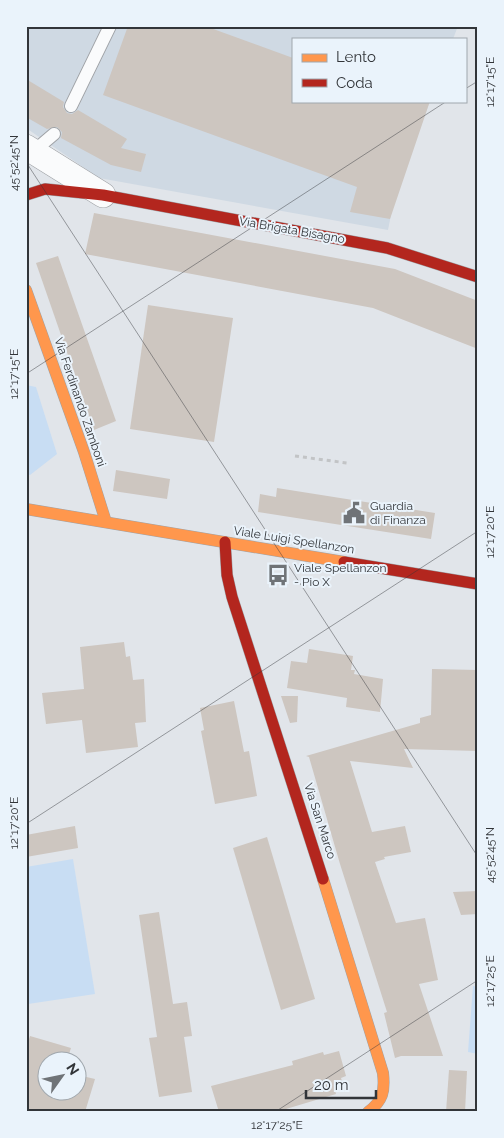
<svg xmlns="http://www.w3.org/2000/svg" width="504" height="1138" font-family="Raleway,sans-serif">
<rect width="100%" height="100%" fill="#e1e5ea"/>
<path fill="#cfd9e3" d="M26,26H458L453,39H293V101H430L394,200L388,230L99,178L26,128Z"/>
<g fill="#c8ddf3">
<path d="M26,385L36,387L57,454L30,475L26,474Z"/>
<path d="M73,859L95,994L28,1004L26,990V867Z"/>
<path d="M473,986L478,987V1054L468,1052Z"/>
</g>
<g fill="#cdc6c0">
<path d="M128,26H205L293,58V101H430L390,219L350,212L357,187L103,95Z"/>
<path d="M26,79L64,102L63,107L67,113L72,114L78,110L127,139L121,148L146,154L141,172L111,165L61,138L62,132L57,127L47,129L26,117Z"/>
<path d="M94,213L395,269L478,301V349L373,308L85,254Z"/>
<path d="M58,256L116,421L94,430L36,263Z"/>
<path d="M148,305L233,318L214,442L130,429Z"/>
<path d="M116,470L170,479L167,499L113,491Z"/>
<path d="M277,488L435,513L431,539L258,512L260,494L276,497Z"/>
<path d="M124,642L126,657L130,656L133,680L144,679L146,722L135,723L138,747L86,753L82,720L46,724L42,693L84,689L80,647Z"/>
<path d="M309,649L353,656L351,670H355L354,674L383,679L380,712L346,707L347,698L287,688L291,661L307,663Z"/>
<path d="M432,669L478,670V751L404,749L413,768L350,761L372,832L405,826L411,852L384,857L385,859L375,862L396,923L425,918L438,980L419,984L443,1056H401L395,1058L384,1013L387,1012L340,864L309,757L306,756L420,723V718L431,715Z"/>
<path d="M281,696H298L297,722L290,723Z"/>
<path d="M234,701L244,752L249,751L257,796L215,804L201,731L204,730L200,708Z"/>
<path d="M75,826L78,848L26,857V835Z"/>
<path d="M267,837L315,999L281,1010L233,848Z"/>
<path d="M478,891V914L461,915L453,892Z"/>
<path d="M159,912L173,1004L187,1002L192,1036L184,1037L192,1092L159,1097L149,1038L157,1037L139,915Z"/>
<path d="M30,1036L71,1048L67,1060H48V1090H78V1075L95,1079L85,1112H34L26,1110V1048Z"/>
<path d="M339,1051L346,1076L341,1078L343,1084L334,1087L336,1094L276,1112H219L211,1086L293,1065L292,1061L323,1052L324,1055Z"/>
<path d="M449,1070L467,1071L465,1112H446Z"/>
</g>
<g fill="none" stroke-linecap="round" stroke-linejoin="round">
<g stroke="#9fa2a6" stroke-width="14">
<g id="lane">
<path d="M71,106L110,26"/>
<path d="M34,151L54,134"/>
</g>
</g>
<g stroke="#9fa2a6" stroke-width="26">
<path id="street" d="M26,147L103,195"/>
</g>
<g stroke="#9fa2a6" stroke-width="12">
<g id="slow">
<path d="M26,290L84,452L106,522"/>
<path d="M26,509L344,562"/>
<path d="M323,879L383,1073C385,1091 383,1101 368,1112"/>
</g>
</g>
<g stroke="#9fa2a6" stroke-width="12">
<g id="jam">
<path d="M26,195L45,189L103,195L387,248L478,277"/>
<path d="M225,542L227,575L232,597L323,879"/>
<path d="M344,562L478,584"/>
</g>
</g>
<path stroke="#c2c4c6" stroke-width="3" stroke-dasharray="4 4" stroke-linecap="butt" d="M295,456L347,463"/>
<use href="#lane" stroke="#fafbfc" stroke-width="12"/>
<use href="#street" stroke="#fafbfc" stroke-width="25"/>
<use href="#slow" stroke="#ff974d" stroke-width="11"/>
<use href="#jam" stroke="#b3261e" stroke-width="11"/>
</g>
<path fill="none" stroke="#323539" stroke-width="1" stroke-opacity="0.45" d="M465,89L478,81M26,162L478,857M26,374L447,101M26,824L478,531M275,1112L478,980"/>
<defs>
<g id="civic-bare" transform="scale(1.725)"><path d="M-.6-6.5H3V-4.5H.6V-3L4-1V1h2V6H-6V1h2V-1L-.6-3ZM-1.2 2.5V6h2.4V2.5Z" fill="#6f7377" stroke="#eaf3fb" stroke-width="2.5" paint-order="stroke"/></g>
<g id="bus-bare" transform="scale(1.725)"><path d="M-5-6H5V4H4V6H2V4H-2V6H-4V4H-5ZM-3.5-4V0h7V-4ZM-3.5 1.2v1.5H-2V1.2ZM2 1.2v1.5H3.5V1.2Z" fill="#6f7377" stroke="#eaf3fb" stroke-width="2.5" paint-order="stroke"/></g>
</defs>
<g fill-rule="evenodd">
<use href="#civic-bare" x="354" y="513"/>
<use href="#bus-bare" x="278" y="575"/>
</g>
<g text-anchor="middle" stroke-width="4" stroke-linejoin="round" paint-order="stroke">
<g font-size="12" fill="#323539" stroke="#eaf3fb">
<text transform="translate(292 230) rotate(10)" y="4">Via Brigata Bisagno</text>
<text transform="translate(80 402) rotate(71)" y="4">Via Ferdinando Zamboni</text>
<text transform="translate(294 540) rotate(9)" y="4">Viale Luigi Spellanzon</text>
<text transform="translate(320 821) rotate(72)" y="4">Via San Marco</text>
</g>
<g font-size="12" fill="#323539" stroke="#eaf3fb" text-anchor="start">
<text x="370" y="510">Guardia<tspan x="370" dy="14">di Finanza</tspan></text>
<text x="294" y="572">Viale Spellanzon<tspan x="294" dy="14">- Pio X</tspan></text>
</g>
</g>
<rect width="504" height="1138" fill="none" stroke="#eaf3fb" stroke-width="55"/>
<rect x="292" y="38" width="175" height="65" fill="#eaf3fb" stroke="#a0a7ad"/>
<rect x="302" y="54" width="25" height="8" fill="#ff974d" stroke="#a0a7ad"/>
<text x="336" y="62" font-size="15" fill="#323539">Lento</text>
<rect x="302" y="79" width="25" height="8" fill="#b3261e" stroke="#a0a7ad"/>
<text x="336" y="88" font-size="15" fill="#323539">Coda</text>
<g transform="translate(62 1076) rotate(57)"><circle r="24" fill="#eaf3fb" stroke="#a0a7ad"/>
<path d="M0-4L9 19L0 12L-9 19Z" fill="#6f7377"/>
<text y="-8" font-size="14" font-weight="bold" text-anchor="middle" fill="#323539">N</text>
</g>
<path d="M306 1090v8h70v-8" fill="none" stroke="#323539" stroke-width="2.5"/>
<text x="314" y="1090" font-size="15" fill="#323539" stroke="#eaf3fb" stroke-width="4" paint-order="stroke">20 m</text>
<rect x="28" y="28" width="448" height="1082" fill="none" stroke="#323539" stroke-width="2"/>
<g font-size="12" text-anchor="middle" fill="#323539">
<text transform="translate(490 82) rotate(-90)" y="4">12°17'15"E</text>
<text transform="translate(14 163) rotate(-90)" y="4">45°52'45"N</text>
<text transform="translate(14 374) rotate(-90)" y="4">12°17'15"E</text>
<text transform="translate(490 532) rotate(-90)" y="4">12°17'20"E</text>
<text transform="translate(14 823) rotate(-90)" y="4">12°17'20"E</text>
<text transform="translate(490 855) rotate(-90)" y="4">45°52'45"N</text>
<text transform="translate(490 981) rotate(-90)" y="4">12°17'25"E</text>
<text x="277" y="1129">12°17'25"E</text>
</g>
</svg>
